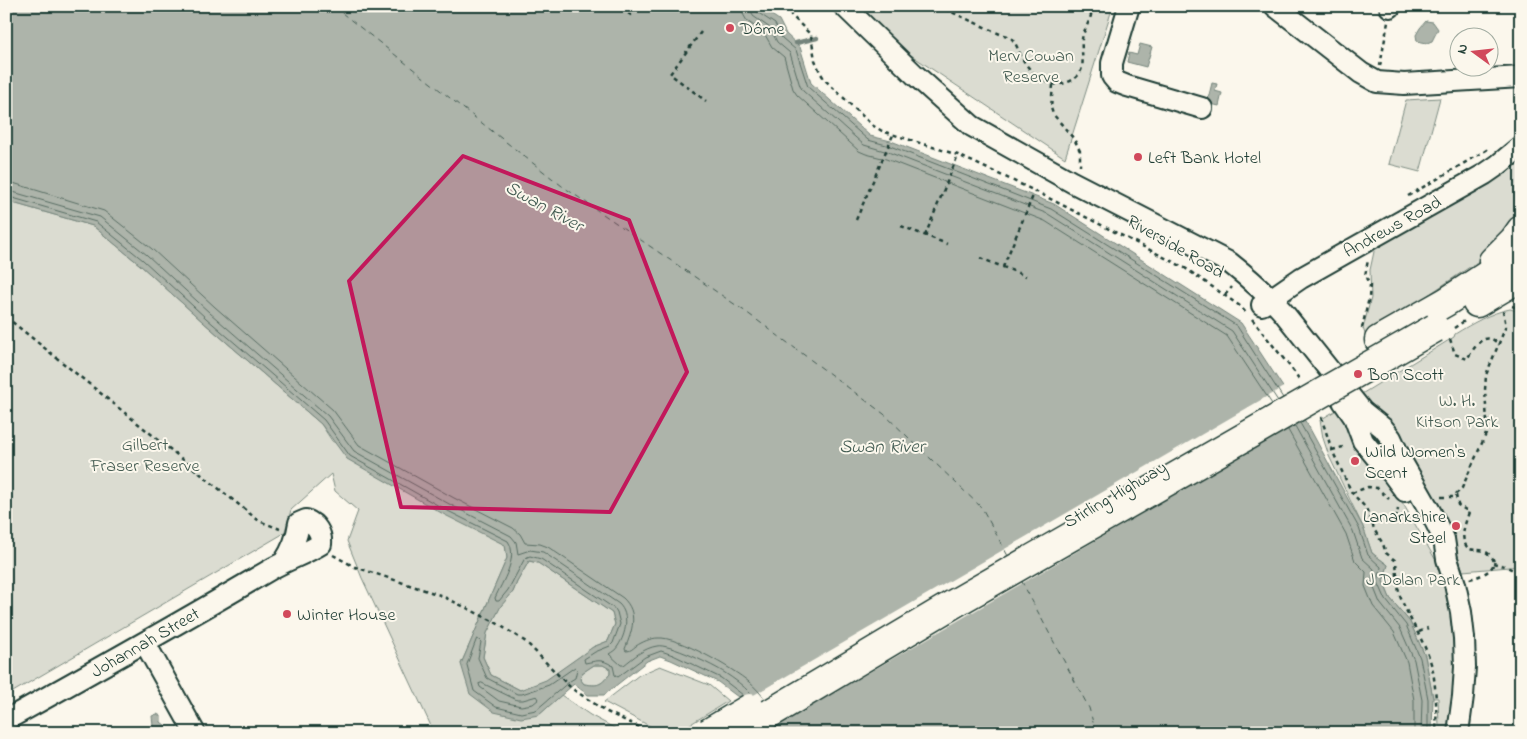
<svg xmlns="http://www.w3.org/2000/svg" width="1527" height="739" font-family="'Indie Flower',sans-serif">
<rect width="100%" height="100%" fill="#fbf7ec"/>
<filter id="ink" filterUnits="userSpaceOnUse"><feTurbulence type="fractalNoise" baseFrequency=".02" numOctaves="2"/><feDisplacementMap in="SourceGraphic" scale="10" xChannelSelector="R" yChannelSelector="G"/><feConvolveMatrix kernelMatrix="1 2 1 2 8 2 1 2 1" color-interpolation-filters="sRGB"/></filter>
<g filter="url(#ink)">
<g fill="#dbdcd1" stroke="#7d8c82">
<path d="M845,6H1113L1065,158L869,27Z"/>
<path d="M1440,98L1420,172L1389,164L1406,100Z"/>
<path d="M1521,163V206L1514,220L1489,254L1366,337L1363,328L1371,298L1370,270L1375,247L1484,183Z"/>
<path d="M6,201L93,226L139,264L203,322L321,424L332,441L505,545L507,558L461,664L539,715L561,695L590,715L616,729V733H420L431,726L362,578L347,541L358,511L335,491L331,474L291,510L285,531L281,535L6,696Z"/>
<path d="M1510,309L1521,312V566L1463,571L1455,547L1379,416L1360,395L1454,337L1455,334C1473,323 1490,313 1510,309Z"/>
<path d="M1340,408L1394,488L1438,564L1449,603L1454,651V695L1449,726H1439L1438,698H1433L1425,656L1410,622L1390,598L1383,581L1388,565L1372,553L1363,527L1329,456L1323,438L1320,420Z"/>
<path d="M529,561L538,563L612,613L615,624L608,641L593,647L546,681L520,690L491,675L483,657L487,633L501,605L513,592L517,582Z"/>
<path d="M594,665H603L610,669V674C600,686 598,686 584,684L580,679L582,673Z"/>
<path d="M660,666L709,685L728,701L676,733H663L604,702L639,675Z"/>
</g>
<g fill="#adb4aa" stroke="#74847b" fill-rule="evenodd">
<path d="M6,6H758L779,20L786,34L800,47L811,83L870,136L891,141L1054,204L1241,323L1309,427L1363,527L1372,553L1388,565L1383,581L1390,598L1410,622L1425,656L1433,698L1432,733H771L738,697L718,682L671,660L660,656L647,661L604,695H588L574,684L539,715L521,718L494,712L470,694L461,664L507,558L505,545L445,515L347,459L321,424L203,322L139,264L93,226L6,201ZM529,561L538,563L612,613L615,624L608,641L593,647L546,680L520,690L491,675L483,657L487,633L501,606L513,592L517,582ZM594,665H603L610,669V674C600,686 598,686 584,684L580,679L582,673Z"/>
<path d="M1426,21L1433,22L1438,29L1432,41L1427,43L1417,41L1416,35L1420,28Z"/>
<path d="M1140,44L1152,47L1146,67L1127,62L1129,53L1137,55Z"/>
<path d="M1212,83L1217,84L1215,91L1222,93L1219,106L1207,103Z"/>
<path d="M157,714L161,716V722L166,726L164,731L160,733L153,726L152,716Z"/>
</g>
<path fill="#fbf7ec" d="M1285,386L1306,418L767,732L740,703Z"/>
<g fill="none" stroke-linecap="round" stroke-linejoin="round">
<g stroke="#586d63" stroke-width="1">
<path d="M742,6L743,14L747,21L764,33L772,47L784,57L793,89L797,95L859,151L866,154L886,159L1045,221L1227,336L1272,404"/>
<path d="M750,6L753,16L770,28L777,42L790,53L800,86L803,91L864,145L888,152L1048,214L1232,331L1278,401"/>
<path d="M756,6L757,12L775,24L782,38L796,50L808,87L868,140L890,146L1051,209L1237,326L1283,398"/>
<path d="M6,182L13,183L104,211L152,249L215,307L333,410L359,445L454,498L513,528L520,534L525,543L540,544L548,547L623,598C639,613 632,631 625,649L626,651C631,651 632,649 636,646C642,642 651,638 658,638C677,636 734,669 749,682C755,687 760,693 765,699"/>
<path d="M6,190L100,217L147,255L210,313L328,416L354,451L451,505L511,536L516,542L518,554L530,550L543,552L619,604C630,615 626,634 618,646C616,650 612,652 609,654L621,665H624C634,657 644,648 657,646C668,643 715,666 725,673C734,679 743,685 750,693"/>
<path d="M6,196L96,222L143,260L206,318L324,420L350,456L448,511L508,541C519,558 502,582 495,598L496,601H499L508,590L525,558L530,556L541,559L615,609L617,612L620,624L613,643L610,646L595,652L584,659L585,663C597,661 601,658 613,666L615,675L618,677L645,657L661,651L673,655L721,678L743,695"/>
<path d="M1300,423L1359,528L1368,555L1381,567L1378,582L1386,600L1406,625L1420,658L1428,699V733"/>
<path d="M1295,426L1353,531L1362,558L1374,569L1372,583L1380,603L1400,628L1414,660L1422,700L1421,733"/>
<path d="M1288,430L1346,534L1355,561L1366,572L1365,586L1373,606L1394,632L1407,662L1414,700V733"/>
<path d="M477,639L479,640L481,642L478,658L487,678L517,694H522L549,685L575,667L577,669L575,678L570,681L536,710L521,713L496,707L474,691L467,665Z"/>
<path d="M482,683L517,700H523L537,696L539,699L533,704L521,706L499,701L480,687L479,684Z"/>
</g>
<path stroke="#74847b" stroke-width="4.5" d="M796,43L817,38"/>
<g stroke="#425b52" stroke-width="1" stroke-dasharray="6 5" stroke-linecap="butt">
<path d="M333,6L562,186L746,312L884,414L982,508L1008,556"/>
<path d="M1021,580L1089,708L1096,733"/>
</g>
<g stroke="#1f3d34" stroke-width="24">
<g id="minor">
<path d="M844,6L914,74L972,126L1072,182L1230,263C1249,278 1267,294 1283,312L1362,411L1383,428L1391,438L1403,464L1431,513L1444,539L1447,559L1455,584L1461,612L1464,638L1465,667L1463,696L1458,733"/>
<path d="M1129,6L1112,63V76L1117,82L1127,86L1202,108"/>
<path d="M1275,6L1361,73L1377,82L1404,84L1521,77"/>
<path d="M1390,7V6"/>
<path d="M1262,305L1301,278L1485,174L1498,165L1521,146"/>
<path d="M1343,401L1354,417L1363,441L1380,462L1391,472L1405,491"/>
<path d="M145,643L195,733"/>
<path d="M6,720C96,670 185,620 273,568C289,559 305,554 321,544C322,533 316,524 306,520L299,523C297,538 292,550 284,562"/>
</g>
</g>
<g stroke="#1f3d34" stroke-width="31">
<g id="highway">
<path d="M1493,261L1514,240L1521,230"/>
<path d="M1477,303L1521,277"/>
<path d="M1379,340L1446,302L1521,253"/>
</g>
</g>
<g stroke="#1f3d34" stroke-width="2.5" stroke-dasharray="4 4" stroke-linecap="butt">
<path d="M614,6L631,15L636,6"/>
<path d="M796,6L791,11V15L811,35L815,60L820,72L825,80L872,125L882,131L958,155L1035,191L1185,268L1240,306L1247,314"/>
<path d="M938,6L1000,34C1003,35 1005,35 1008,36C1016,40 1018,51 1022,58C1028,69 1040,82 1053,84C1058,85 1063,84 1068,82C1090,73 1080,56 1082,39C1084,27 1094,18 1091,6"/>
<path d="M701,32L670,74L706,101"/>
<path d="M1380,66L1388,22"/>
<path d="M1053,85L1051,108L1053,114L1074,139L1080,151V166"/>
<path d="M1408,196L1490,148"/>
<path d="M856,220L893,135"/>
<path d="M901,226L947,244"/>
<path d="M925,236L958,155"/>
<path d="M980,258L1026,276"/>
<path d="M1003,267L1035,191"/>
<path d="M1225,295L1232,287"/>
<path d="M1512,306L1521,309"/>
<path d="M6,317L259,521L280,529"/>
<path d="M1252,319L1295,373L1301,382"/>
<path d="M1362,328L1369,298L1370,285L1365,276L1368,260"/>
<path d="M1454,328L1466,320"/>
<path d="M1450,339L1455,354L1467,359C1474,348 1485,328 1499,345"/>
<path d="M1321,417L1332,450L1352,493L1366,508L1375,531L1383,544L1386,553L1396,561C1397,573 1397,585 1400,596C1409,620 1425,641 1432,667C1436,683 1437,716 1436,733"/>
<path d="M1332,450L1343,447"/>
<path d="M1352,493L1368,487L1377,488L1389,499"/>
<path d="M1456,495L1458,505L1469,512C1466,522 1459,537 1467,547C1471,552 1480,548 1486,552C1506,565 1482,577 1469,579"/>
<path d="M1441,497H1453L1462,488L1486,434L1487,422L1485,390L1486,375L1506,326L1503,311"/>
<path d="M1396,519L1398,509"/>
<path d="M333,555L355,567L440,595L495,622L526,642L571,688L607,712L652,733"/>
<path d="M1493,563L1505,566L1521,574"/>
<path d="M1397,581H1408"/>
<path d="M1419,632L1428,628"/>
<path d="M636,733V725"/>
</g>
<use href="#minor" stroke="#fbf7ec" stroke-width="20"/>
<use href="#highway" stroke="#fbf7ec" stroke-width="28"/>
<g stroke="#1f3d34" stroke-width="31" stroke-linecap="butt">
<g id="highway-bridge">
<path d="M708,733L750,708"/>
<path d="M737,733L955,603L1435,328"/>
</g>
</g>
<use href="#highway-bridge" stroke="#fbf7ec" stroke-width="28"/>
</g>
</g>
<path fill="#c2185b" fill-opacity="0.2" stroke="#c2185b" stroke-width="4" stroke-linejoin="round" d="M463,156L629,220L687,372L610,512L401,507L349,281Z"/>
<g fill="#d1495b" stroke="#fbf7ec" stroke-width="2">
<circle cx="730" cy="28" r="5"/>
<circle cx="1138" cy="157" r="5"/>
<circle cx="1358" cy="374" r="5"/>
<circle cx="1355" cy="461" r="5"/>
<circle cx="1456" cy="526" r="5"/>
<circle cx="287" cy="614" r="5"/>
</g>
<g text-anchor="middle" stroke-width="4" stroke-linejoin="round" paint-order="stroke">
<g font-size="18" fill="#1f3d34" stroke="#fbf7ec" text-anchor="start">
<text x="740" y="34">Dôme</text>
<text x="1148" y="163">Left Bank Hotel</text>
<text x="1368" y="380">Bon Scott</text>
<text x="1365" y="457">Wild Women's<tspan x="1365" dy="21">Scent</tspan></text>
<text x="1446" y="522" text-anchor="end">Lanarkshire<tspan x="1446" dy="21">Steel</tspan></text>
<text x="297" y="620">Winter House</text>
</g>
<g font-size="18" fill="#455d53" stroke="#fbf7ec">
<text x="1031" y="61">Merv Cowan<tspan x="1031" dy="21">Reserve</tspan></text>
<text x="1457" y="406">W. H.<tspan x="1457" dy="21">Kitson Park</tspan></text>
<text x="145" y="450">Gilbert<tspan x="145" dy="21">Fraser Reserve</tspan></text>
<text x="1413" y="585">J Dolan Park</text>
</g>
<g font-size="18" fill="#1f3d34" stroke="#fbf7ec">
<text transform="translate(1392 226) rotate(-29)" y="6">Andrews Road</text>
<text transform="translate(1176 246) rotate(30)" y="6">Riverside Road</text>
<text transform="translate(1115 494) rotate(-30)" y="6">Stirling Highway</text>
<text transform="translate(145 642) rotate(-30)" y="6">Johannah Street</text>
</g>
<g font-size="19" font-style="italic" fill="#425b52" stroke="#fbf7ec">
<text transform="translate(545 205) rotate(29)" y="7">Swan River</text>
<text x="882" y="452">Swan River</text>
</g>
</g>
<rect width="1527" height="739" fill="none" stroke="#fbf7ec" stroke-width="25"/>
<rect x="12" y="12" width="1502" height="714" fill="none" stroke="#1f3d34" stroke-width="2" filter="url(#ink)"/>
<g transform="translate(1474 52) rotate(285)"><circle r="24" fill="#fbf7ec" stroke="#a3ada2"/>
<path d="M0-4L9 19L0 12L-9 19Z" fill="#d1495b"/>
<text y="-8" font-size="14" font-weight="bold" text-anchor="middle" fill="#1f3d34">N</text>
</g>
</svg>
